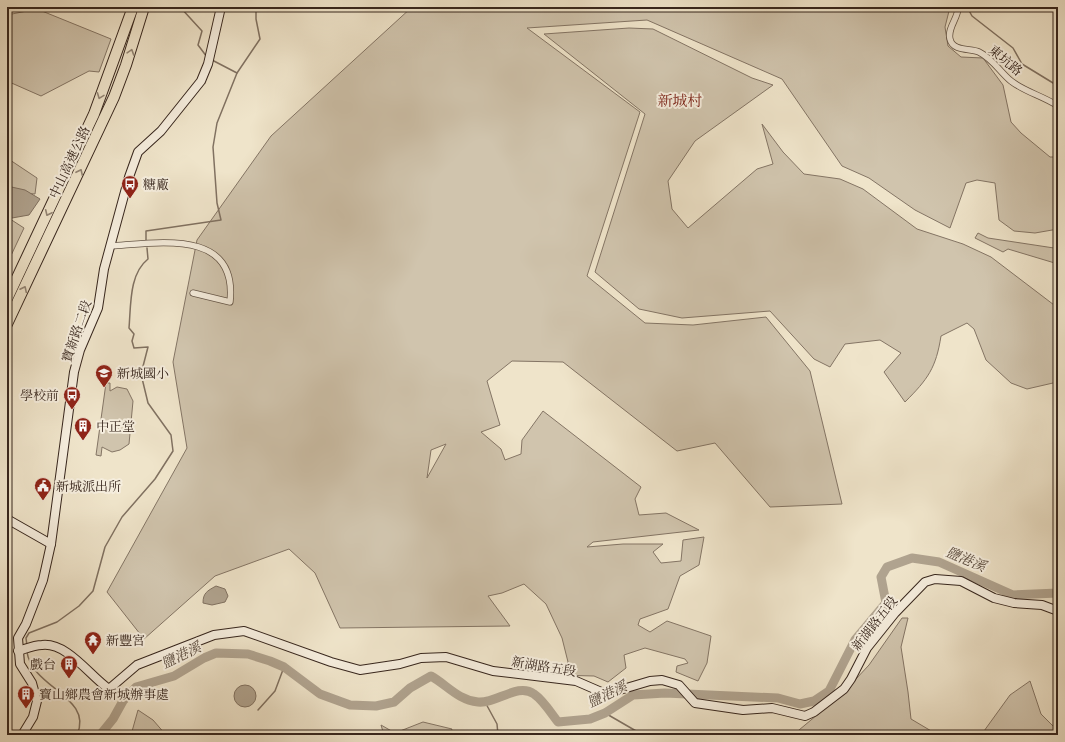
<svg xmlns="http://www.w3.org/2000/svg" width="1065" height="742" font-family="'Gentium Book Plus','Noto Serif TC',serif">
<rect width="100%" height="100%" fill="#efe4ca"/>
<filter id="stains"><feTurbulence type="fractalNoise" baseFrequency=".005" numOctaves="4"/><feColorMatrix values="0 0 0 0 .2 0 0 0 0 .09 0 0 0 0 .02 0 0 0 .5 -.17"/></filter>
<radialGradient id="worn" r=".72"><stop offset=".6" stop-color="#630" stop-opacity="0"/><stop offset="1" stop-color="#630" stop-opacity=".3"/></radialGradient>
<g fill="#d0c4ad" stroke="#847565" fill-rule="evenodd">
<path d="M412,7H950L945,27L948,46L961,57L983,58L1003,85L1011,122L1021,133L1050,157H1058V229L1035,233L1014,231L999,220L995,183L977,180L966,183L950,228L915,210L869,178L842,166L782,79L647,20L527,28L640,112L587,276L645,323L693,325L766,317L810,371L842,504L770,507L715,443L677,451L563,362L512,361L487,381L500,425L481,432L501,449L505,460L521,454L522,440L543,411L641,487L635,499L639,515L666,513L699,530L593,542L587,547L623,544H663L653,552L661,563L681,561L683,540L704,537L699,565L680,576L668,609L640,619L638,625L650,632L667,621L711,636L707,663L698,681L676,672L677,666L688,663L685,659L645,648L624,655L626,668L608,682L594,676L555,675L568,662L562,638L546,604L524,584L502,593L488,596L510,626L340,628L315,573L289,549L215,576L144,639L107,592L187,448L173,362L197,240L271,136ZM446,444L427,478L431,450Z"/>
<path d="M37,9L111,39L99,72L89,71L41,96L7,81V15Z"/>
<path d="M629,28L653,29L752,78L773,85L695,141L668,181L672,209L688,228L757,169L773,164L762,124L783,152L804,174L840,179L863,189L917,229L963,244L991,257L1058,308V387L1053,383L1027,389L1011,383L986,360L974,329L967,323L941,336C936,368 928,379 905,402L884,372L901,353L880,340L845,344L830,367L814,359L770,311L682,318L639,309L595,272L645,114L544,34Z"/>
<path d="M7,158L37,178L35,194L7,191Z"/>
<path d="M7,217L24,228L7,264Z"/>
<path d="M978,233L988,238L1054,248L1058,250V264L1008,249L1003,252L975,238Z"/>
<path d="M106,383H110V391L117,387L127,389L133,401L129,444L120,450L112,452L102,447L101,456L96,455Z"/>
<path d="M902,618H908L901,647L908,692L911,719L938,735H793L841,695L869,665Z"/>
<path d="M1030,681L1041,714L1058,731V735H972L984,731L1010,695Z"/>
<path d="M138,710L153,720L166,735H131Z"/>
<path d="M423,722L452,729L450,735H384L381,725L395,733Z"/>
</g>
<g fill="#b0a38f" stroke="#807161">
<path d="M7,186L25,190L40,199L29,215L12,218L7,216Z"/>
<path d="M216,586L225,589L228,596L225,602L212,605L203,603C203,593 207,591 216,586Z"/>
<circle cx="245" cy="696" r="11"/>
</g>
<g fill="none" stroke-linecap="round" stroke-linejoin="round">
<g stroke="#807161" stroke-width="1.5">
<path d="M180,7L202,31L198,45L207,57"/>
<path d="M967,7L972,16L1013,48L1022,64L1058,86"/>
<path d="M212,60L237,73"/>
<path d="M146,240V231L221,220L217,203L213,147L217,123L237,73L260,39L256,19V7"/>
<path d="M27,646L26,638L29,633L57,622L79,606L93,591L105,547L122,517L155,479L173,451L171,435L148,403L141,374L148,347L134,348L132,341L134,334L129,328C131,305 129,274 148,259L147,248"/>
<path d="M27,652C32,688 94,697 77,735"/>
<path d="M485,702L497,724L498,735"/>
<path d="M258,710L275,691L284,667"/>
<path d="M605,713L643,735"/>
</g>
<path stroke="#b0a38f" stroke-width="9" d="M100,735L113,719L123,701L136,687L174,676L204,658L216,653L248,654L270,661L284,667L320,694L350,705L376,706L394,702L410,688L431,676C447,685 458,700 478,702C496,704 518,682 534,694C543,700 551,713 558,722L590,719L605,713L633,695L665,693L778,698L800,704L814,701L829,691L855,640L886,603L881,577L887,567L912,558L939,562L1013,595L1058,593"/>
<g stroke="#655648" stroke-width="7">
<g id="street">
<path d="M958,7C959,17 947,28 950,39C953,52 971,48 979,52C993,59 1000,72 1011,81C1025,92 1043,96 1058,106"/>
<path d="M111,246C158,243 238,228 230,302L193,293"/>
</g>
</g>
<g stroke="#37261d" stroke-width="10">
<g id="secondary">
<path d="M7,519L51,544"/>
<path d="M18,651C25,649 34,645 42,645C67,642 90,676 109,689L137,665L214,635L244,631L331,662L360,670L400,664L421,658L446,657L493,671L576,681L606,694L650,681L662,680L679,685L695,703L743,710L772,708L805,716L814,712L844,689L851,679L867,648L895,613L925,582L935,579L961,581L994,598L1014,603L1042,605L1058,611"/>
<path d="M22,735L33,717L37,701L32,683L20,664L18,638L26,624L43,580L51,544L74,372L80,350L98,308L104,269L129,177L138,152L161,131L201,81L208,64L221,7"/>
</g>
</g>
<g stroke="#37261d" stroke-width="12">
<g id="highway">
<path d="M7,299L94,114L133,7"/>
<path d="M7,324L114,97L126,65L144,7"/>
</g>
</g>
<use href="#street" stroke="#f5eddd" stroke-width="5.5"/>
<use href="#secondary" stroke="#f5eddd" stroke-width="8"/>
<use href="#highway" stroke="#efe4ca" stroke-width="10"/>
</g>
<defs><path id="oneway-chevron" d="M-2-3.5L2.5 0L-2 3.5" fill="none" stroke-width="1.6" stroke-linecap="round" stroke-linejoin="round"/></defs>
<g stroke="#938574">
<use href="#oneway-chevron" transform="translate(131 52) rotate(-72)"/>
<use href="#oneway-chevron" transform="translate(100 96) rotate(111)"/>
<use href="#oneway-chevron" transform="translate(80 172) rotate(-65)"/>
<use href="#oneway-chevron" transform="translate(48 213) rotate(115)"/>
<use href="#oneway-chevron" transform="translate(24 289) rotate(-64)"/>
</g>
<defs>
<g id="bus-pin" transform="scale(0.9)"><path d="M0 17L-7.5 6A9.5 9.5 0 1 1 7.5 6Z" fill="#8f2418" stroke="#f5eddd"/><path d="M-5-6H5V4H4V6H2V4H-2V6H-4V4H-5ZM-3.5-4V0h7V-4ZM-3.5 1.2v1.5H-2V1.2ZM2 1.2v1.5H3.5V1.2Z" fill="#fff"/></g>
<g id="school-pin" transform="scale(0.9)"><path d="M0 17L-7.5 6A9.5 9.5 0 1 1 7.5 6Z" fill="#8f2418" stroke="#f5eddd"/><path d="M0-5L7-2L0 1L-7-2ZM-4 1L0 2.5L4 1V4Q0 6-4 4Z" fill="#fff"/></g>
<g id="building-pin" transform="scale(0.9)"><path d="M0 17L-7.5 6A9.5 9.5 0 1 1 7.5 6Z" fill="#8f2418" stroke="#f5eddd"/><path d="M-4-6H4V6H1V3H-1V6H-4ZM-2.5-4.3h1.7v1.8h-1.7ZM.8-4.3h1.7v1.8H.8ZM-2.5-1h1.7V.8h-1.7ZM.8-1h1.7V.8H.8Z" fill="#fff"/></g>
<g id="civic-pin" transform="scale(0.9)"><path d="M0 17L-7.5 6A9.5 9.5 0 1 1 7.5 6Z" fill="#8f2418" stroke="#f5eddd"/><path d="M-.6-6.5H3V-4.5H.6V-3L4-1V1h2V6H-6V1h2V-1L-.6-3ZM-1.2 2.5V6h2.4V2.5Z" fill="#fff"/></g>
<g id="temple-pin" transform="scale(0.9)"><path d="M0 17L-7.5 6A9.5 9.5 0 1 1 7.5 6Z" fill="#8f2418" stroke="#f5eddd"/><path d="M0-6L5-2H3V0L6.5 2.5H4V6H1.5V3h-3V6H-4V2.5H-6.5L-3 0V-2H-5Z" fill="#fff"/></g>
</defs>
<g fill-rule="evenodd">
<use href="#bus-pin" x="130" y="184"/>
<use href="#school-pin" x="104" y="373"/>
<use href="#bus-pin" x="72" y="395"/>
<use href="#building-pin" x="83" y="426"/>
<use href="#civic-pin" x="43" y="486"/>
<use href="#temple-pin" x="93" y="640"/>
<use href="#building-pin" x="69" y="664"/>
<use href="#building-pin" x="26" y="694"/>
</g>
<g text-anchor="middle" stroke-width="4" stroke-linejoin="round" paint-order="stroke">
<g font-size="13" fill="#37261d" stroke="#f5eddd">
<text transform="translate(1006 60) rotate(40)" y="5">東坑路</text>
<text transform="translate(69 162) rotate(-65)" y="5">中山高速公路</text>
<text transform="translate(76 331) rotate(-71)" y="5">寶新路二段</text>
<text transform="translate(874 623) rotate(-52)" y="5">新湖路五段</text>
<text transform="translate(544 666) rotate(9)" y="5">新湖路五段</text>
</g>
<g font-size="13" fill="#37261d" stroke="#f5eddd" text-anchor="start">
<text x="143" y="189">糖廠</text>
<text x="117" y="378">新城國小</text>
<text x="59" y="400" text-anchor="end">學校前</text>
<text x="96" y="431">中正堂</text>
<text x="56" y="491">新城派出所</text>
<text x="106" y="645">新豐宮</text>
<text x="56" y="669" text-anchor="end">戲台</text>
<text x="39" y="699">寶山鄉農會新城辦事處</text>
</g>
<g font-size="14" font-style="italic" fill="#5b4c3f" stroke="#f5eddd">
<text transform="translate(966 559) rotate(23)" y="5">鹽港溪</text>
<text transform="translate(181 655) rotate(-26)" y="5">鹽港溪</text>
<text transform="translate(607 694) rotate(-26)" y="5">鹽港溪</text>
</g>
<g font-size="15" fill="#7a1f14" stroke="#f5eddd">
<text x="680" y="106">新城村</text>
</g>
</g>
<rect width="1065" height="742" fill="none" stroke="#efe4ca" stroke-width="24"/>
<rect x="8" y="8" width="1049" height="726" fill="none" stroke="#37261d" stroke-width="2"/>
<rect x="12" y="12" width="1041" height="718" fill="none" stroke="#37261d"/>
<rect width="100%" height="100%" filter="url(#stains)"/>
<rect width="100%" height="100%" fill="url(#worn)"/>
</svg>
